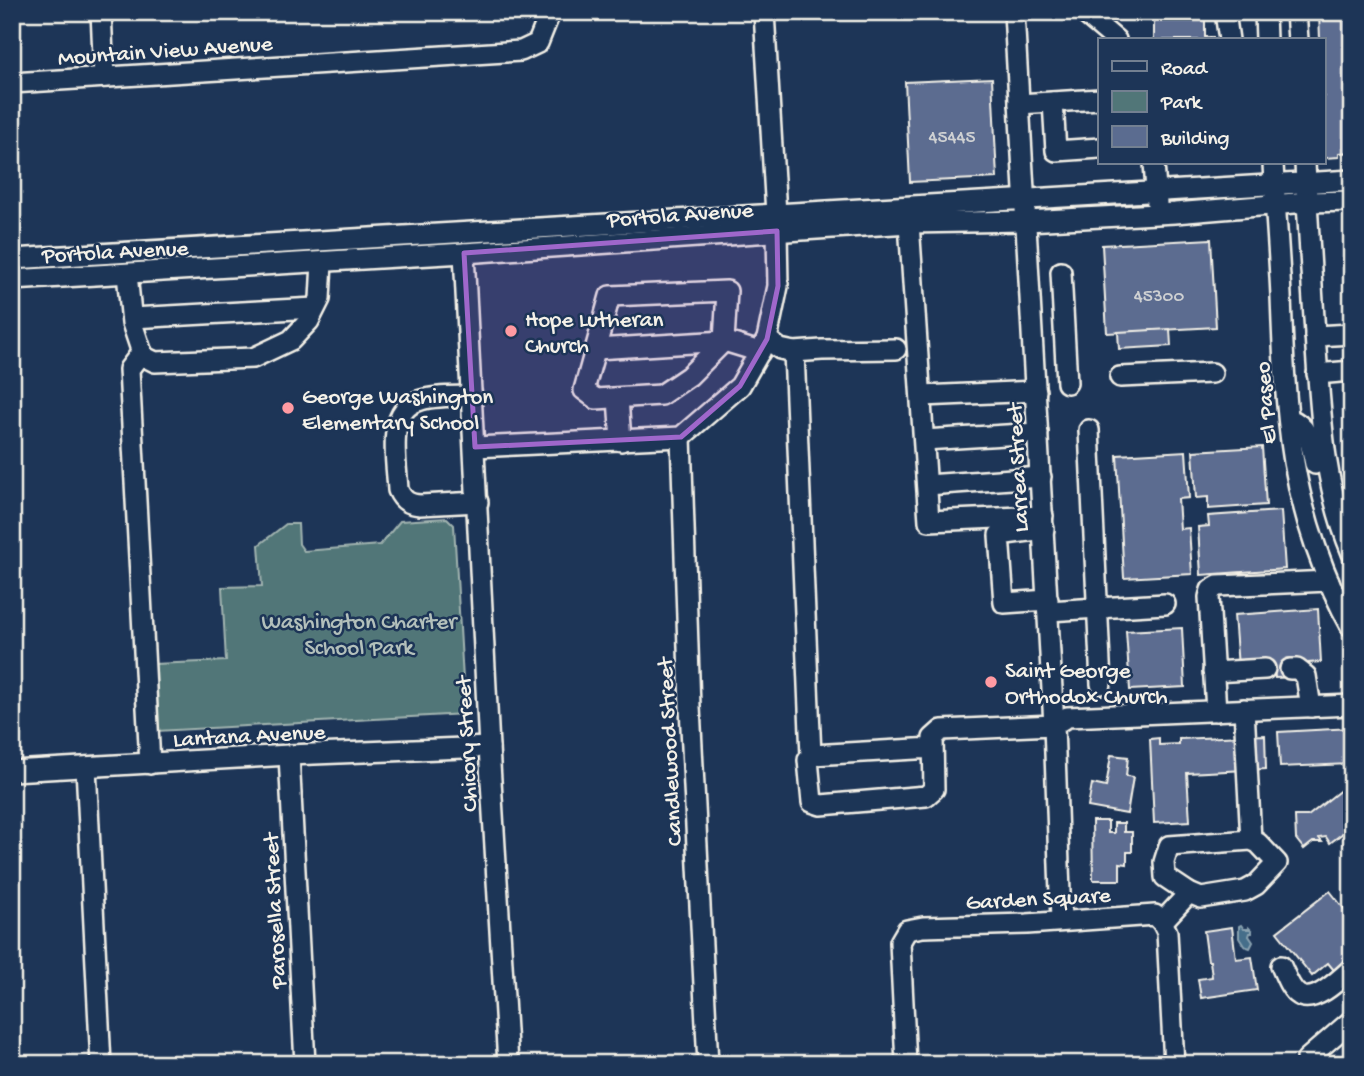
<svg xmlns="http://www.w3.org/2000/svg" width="1364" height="1076" font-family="'Gochi Hand',sans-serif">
<rect width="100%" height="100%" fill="#1d3557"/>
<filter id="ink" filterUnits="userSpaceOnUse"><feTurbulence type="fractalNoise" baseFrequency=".0143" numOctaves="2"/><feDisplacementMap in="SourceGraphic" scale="14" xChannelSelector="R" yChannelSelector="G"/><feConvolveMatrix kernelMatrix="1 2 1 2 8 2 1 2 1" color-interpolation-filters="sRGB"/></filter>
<g filter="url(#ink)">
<path fill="#517678" stroke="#a2b4b0" stroke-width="2" d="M447,518L454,525L465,714L157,731L153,664L226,661L222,587L262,586L259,545L286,524H298L299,544L304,551L380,545L400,521Z"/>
<path fill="#446e8a" stroke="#8aa2b0" stroke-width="2" d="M1241,925L1244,929H1249V928L1252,931V933H1250L1249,936L1253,942L1250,948L1244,946L1239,938V926Z"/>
<g fill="#5b6c90" stroke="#f4f1e8" stroke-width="2">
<path d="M1154,12H1205V37H1213V40H1153L1154,38Z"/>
<path d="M1319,12H1352V152L1339,153V157L1324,158V40H1320Z"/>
<path d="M992,78L997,178L910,182L905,82Z"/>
<path d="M1211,239L1216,327L1107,333L1102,245Z"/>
<path d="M1170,329L1171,346L1119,349L1118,332Z"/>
<path d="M1262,447L1266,505L1208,509V497L1196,498L1193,451Z"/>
<path d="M1186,451L1189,498L1178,499L1180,529L1189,528L1192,574L1124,578L1117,455Z"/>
<path d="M1281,511L1285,569L1201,575L1198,527L1209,526L1208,516Z"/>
<path d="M1318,609L1321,662L1295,664L1296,677L1275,678L1274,665L1238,667L1234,615Z"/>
<path d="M1182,628L1185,687L1130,690L1126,631Z"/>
<path d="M1352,728V767L1350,764L1280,767L1278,732Z"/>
<path d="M1265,735L1266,769L1187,773L1190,821L1154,823L1150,739L1159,738V745L1179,744V739Z"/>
<path d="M1111,755L1128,757L1126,776L1133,777L1127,814L1088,807L1092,784L1106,787Z"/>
<path d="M1352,781V826L1330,843L1326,837L1319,838L1322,842H1313L1304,849L1296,839L1295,816H1308Z"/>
<path d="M1092,821H1108V833H1114V823H1124V832H1132V852H1127V864L1120,863V880H1093Z"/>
<path d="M1330,891L1352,919V964L1338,975L1328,963L1312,976L1277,932Z"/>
<path d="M1232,927L1236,959L1252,957L1257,990L1201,998L1198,979L1212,977L1210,961H1208L1204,931Z"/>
</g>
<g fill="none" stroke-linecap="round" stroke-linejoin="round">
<g stroke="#f4f1e8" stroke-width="24">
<g id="minor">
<path d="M101,12L104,77"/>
<path d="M1014,12L1054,725L1061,921"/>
<path d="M1083,12L1116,40"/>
<path d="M1225,12L1229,40"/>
<path d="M1265,12L1266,40"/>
<path d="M1296,12L1298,40"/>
<path d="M12,83L521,51L538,43L548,18L547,12"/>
<path d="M1053,102L1056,151L1100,148"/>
<path d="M1019,104L1100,99"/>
<path d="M1154,163L1157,204"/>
<path d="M1273,163C1275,207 1279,252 1281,296C1283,351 1285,407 1294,462C1303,517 1324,579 1352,628"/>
<path d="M1305,163C1308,225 1312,287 1316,349C1321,419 1324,487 1352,553"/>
<path d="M909,223L929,521L1043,516"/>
<path d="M464,253L489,747L508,1064"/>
<path d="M12,259L1352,180"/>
<path d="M1061,272L1067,383"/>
<path d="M127,274L132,323L143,356L155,362L253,358L291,340L309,321L320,299L322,262"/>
<path d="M12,280L464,253L802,230L909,223L1027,221L1175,213L1307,202L1352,201"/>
<path d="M727,291L724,341L689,376L661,395L596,399L584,390L610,296Z"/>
<path d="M132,318L315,308"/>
<path d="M1315,336L1352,334"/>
<path d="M767,339L780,349L794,352L822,350L896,349"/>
<path d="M596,349L724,341L760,352"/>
<path d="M142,352L129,369L150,764"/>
<path d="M794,352L811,756"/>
<path d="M1317,374L1352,371"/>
<path d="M1120,377L1212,373"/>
<path d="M473,396C455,397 434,395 418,401C385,411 397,464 398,490C403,501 409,504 420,505L478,502"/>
<path d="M922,396L1036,391"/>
<path d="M618,398L621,441"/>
<path d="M1289,419C1309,425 1311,446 1315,464"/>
<path d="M1089,430L1101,684"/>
<path d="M681,437L690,707L708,1064"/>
<path d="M924,440L1038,433"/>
<path d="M475,447L681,437L740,386L767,339L778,286L777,231L764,12"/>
<path d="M927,485L1041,477"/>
<path d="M1044,529L999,535L1004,603L1048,600"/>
<path d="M1048,611L1165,604"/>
<path d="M1290,669H1297L1306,676L1311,707"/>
<path d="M1213,672L1265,669"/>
<path d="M1244,709L1251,840L1258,843L1277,863L1256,885L1245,891L1201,898L1189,893L1165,877L1164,862L1169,846L1251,840"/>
<path d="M1216,711L1209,597L1211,590L1218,586L1329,581"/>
<path d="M933,748L812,755L808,760L812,802L821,805L926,796L934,789L933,738L942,730L1054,725L1067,717L1352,705"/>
<path d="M289,755L305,1064"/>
<path d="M86,767L101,1064"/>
<path d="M12,771L289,755L489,747"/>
<path d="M1162,922L1189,893"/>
<path d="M1281,966C1285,974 1290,990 1299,995C1314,1005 1341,978 1352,968"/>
<path d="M906,1064L900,942L907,930L923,927L1027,924L1155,915L1162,922L1167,932L1174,1064"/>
<path d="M1307,1064V1059L1352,1020"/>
</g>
</g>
<use href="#minor" stroke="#1d3557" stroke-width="19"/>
</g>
</g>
<path fill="#9f67cb" fill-opacity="0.2" stroke="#9f67cb" stroke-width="5" stroke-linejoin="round" d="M777,231L778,286L767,339L740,386L681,437L475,447L464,253Z"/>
<g fill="#ff9aa2" stroke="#1d3557" stroke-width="2.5">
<circle cx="511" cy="331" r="7"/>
<circle cx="288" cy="408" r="7"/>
<circle cx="991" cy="682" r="7"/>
</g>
<g text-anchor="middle" stroke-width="5" stroke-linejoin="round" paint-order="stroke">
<g font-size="19" fill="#ced0d2">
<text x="952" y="142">45445</text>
<text x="1159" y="301">45300</text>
</g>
<g font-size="23" fill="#f4f1e8" stroke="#1d3557">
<text transform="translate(165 49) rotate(-4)" y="8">Mountain View Avenue</text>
<text transform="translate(680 213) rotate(-4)" y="8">Portola Avenue</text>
<text transform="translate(115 250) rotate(-3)" y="8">Portola Avenue</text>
<text transform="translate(1264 403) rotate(-95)" y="8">El Paseo</text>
<text transform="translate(1016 468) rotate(-93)" y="8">Larrea Street</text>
<text transform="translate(249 734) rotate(-3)" y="8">Lantana Avenue</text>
<text transform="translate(465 744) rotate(-93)" y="8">Chicory Street</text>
<text transform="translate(668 752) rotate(-93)" y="8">Candlewood Street</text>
<text transform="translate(1038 897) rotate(-3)" y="8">Garden Square</text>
<text transform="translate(273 911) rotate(-93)" y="8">Parosella Street</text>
</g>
<g font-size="23" fill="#f4f1e8" stroke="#1d3557" text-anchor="start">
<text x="525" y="326">Hope Lutheran<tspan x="525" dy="26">Church</tspan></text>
<text x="302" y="403">George Washington<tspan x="302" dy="26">Elementary School</tspan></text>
<text x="1005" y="677">Saint George<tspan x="1005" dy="26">Orthodox Church</tspan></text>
</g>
<g font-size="23" fill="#b3c0bb" stroke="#1d3557">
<text x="359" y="628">Washington Charter<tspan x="359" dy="26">School Park</tspan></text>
</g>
</g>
<rect width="1364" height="1076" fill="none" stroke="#1d3557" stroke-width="42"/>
<rect x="21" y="21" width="1322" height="1034" fill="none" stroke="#f4f1e8" stroke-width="2.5" filter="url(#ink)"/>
<rect x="1098" y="38" width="228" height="126" fill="#1d3557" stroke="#738091" stroke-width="2"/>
<rect x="1112" y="61" width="35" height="10" fill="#1d3557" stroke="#738091" stroke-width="2"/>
<text x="1161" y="74" font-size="21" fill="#f4f1e8">Road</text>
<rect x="1112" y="91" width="35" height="21" fill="#517678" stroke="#738091" stroke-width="2"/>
<text x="1161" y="108" font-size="21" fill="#f4f1e8">Park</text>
<rect x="1112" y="126" width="35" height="21" fill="#5b6c90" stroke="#738091" stroke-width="2"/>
<text x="1161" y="144" font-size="21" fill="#f4f1e8">Building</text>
</svg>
